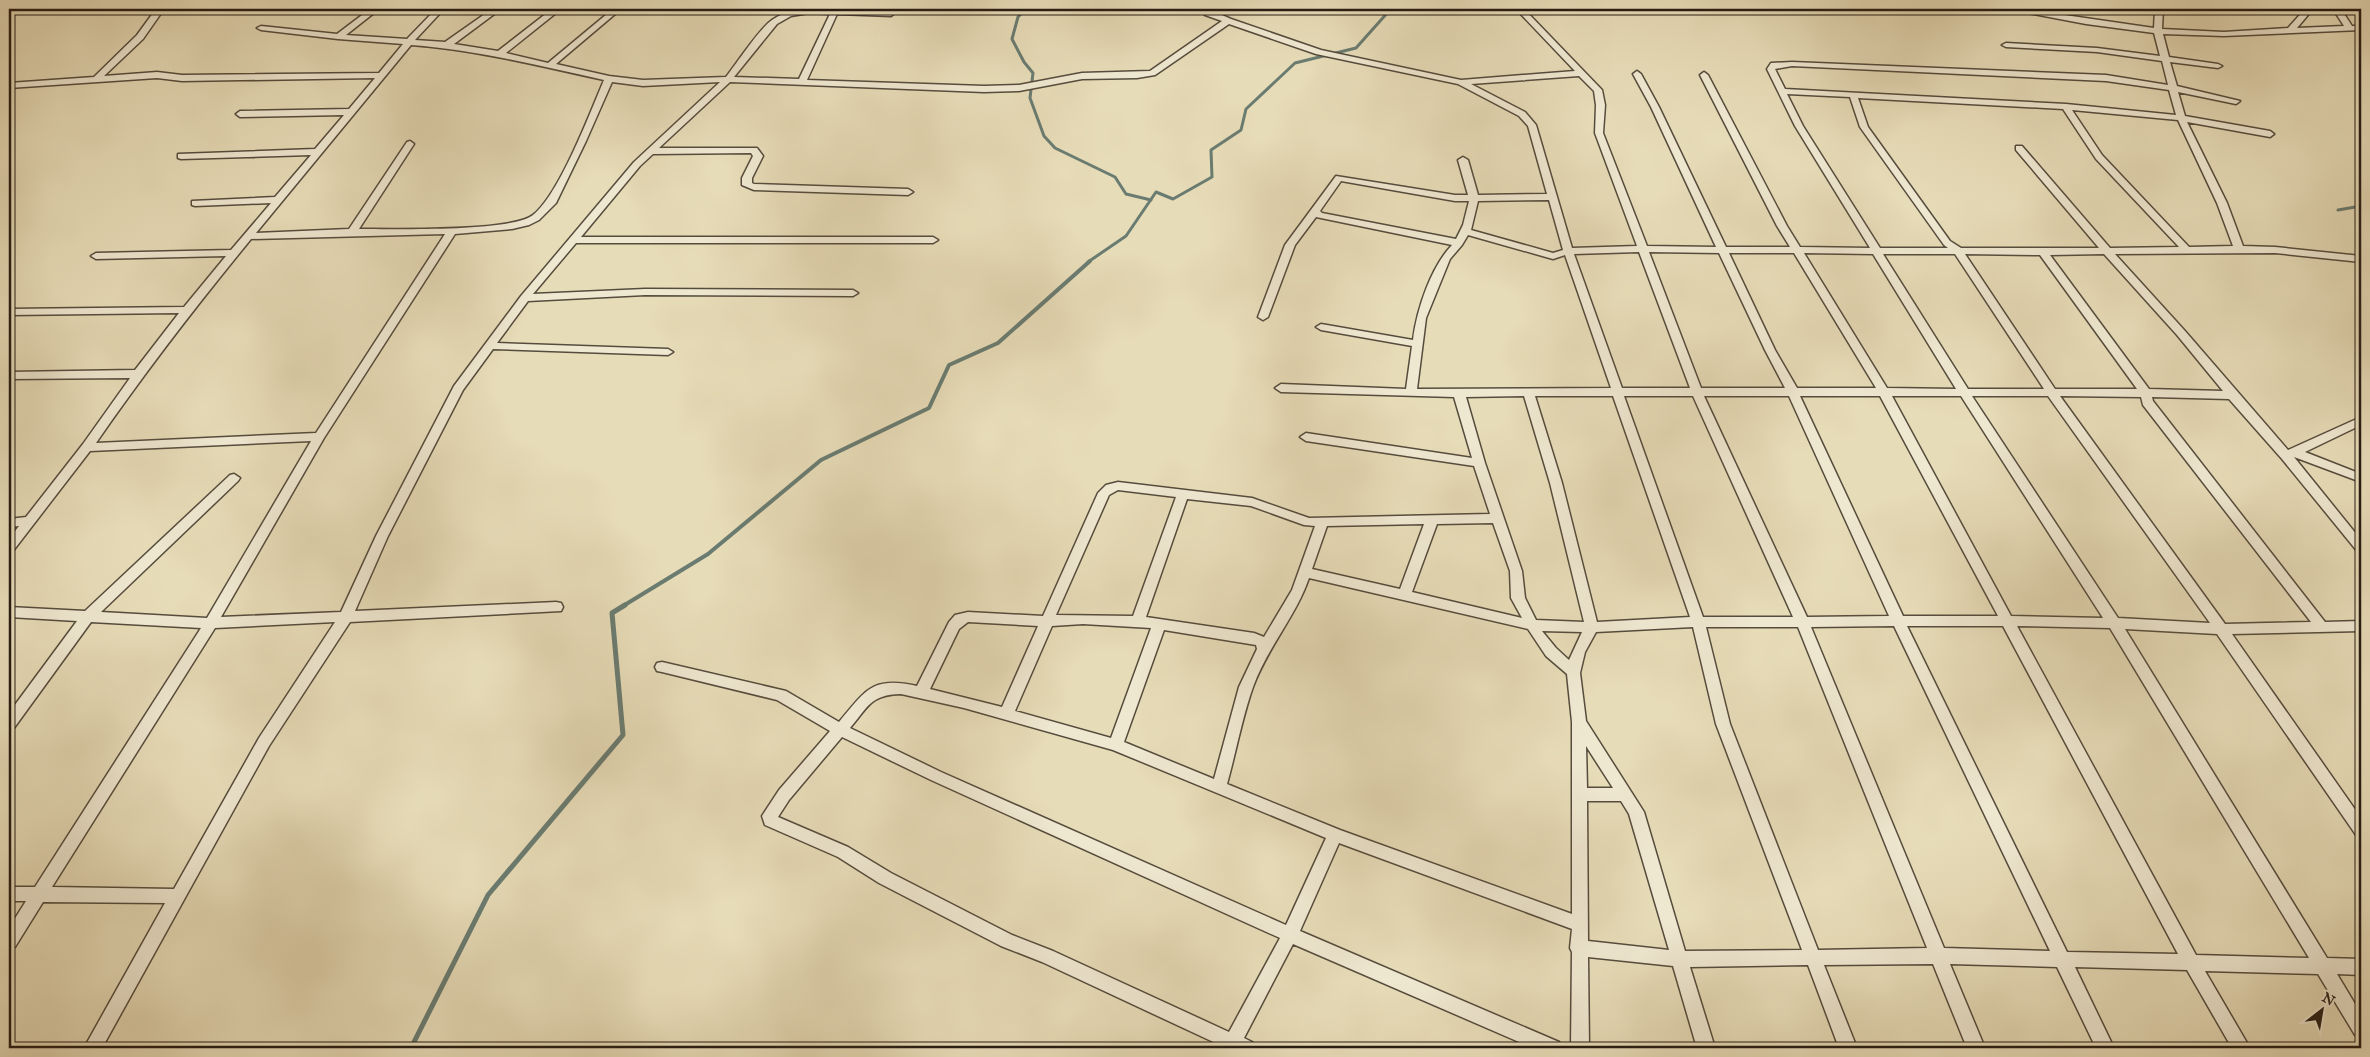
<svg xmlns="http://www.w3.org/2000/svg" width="2370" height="1057" font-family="'IM FELL Great Primer',serif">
<rect width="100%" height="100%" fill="#e7dcb8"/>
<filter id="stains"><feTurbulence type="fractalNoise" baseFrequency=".004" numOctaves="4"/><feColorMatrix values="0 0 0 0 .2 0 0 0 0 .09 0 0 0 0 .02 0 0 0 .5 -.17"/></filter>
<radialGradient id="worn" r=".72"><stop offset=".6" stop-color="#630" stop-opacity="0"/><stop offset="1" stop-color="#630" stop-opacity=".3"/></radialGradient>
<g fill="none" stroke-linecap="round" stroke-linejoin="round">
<g stroke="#6a7c71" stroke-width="3">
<path d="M1026,9L1018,17L1012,39L1024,62L1033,73L1030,98L1044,136L1055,148L1115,177L1126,194L1151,200"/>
<path d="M2338,210L2361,206"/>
<path d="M1088,262L1126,236L1156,192L1173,199L1212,177L1211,150L1241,130L1246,109L1295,63L1356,48L1389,11L1388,9"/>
</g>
<path stroke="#6a7c71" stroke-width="4" d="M623,606L708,554L821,460L929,408L949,365L998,343L1090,261"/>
<path stroke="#6a7c71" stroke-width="5" d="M411,1048L488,895L623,735L612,613L625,605"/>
<g stroke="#564c3d" stroke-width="3">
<g id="minor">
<path d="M156,9H164L143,39L104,76L157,72L182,75L379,73L403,44L338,39L261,30L257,28L261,26L337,34L370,9H379L346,35L407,39L436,9H444L415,40L445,42L492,9H501L454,44L498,51L552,9H561L506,53L548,63L613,9H621L556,64L609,76L643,80L726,77C737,63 760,28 772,20C799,1 857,10 889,12L891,9H899L891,16L837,14L807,80L984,86L1019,85L1082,73L1150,71L1222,21L1205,15L1200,9H1208L1231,19L1321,50L1461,80L1575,71L1516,9H1524L1602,90L1605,105L1603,133L1647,246L1716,247L1651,107L1633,74L1637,71L1641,74L1659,107L1726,247H1790L1777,226L1700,75L1704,72L1708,75L1787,226L1800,247L1870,248L1795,126L1767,69L1771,63L1792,62L2106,75L2168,85L2162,61L2097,52L2006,47L2002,45L2006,43L2097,48L2160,56L2154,33L2086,24L2012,10L2023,9L2154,28L2155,9H2163L2162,29L2224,32L2288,28L2305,9H2313L2297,28L2344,26L2333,9H2341L2352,26H2361V30L2224,36L2163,34L2169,57L2218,64L2222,66L2218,68L2170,62L2177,86L2240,101L2236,104L2178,92L2185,116L2270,131L2274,134L2270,137L2187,122L2227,203L2243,246L2275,247L2361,256V262L2275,253L2115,254L2185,331L2288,450L2361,417V425L2305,452L2361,474V482L2294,457L2361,540V553L2357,551L2282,459L2229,399L2152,397L2153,401L2325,622L2361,621V631L2232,634L2361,818V837L2356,835L2217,634L2125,629L2327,958L2361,959V975L2337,974L2361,1014V1037L2355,1035L2318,974L2205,971L2250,1048H2232L2187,970L2075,967L2114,1048H2096L2057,967L1950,964L1985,1048H1967L1933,964L1824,965L1857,1048H1839L1808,965L1690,967L1715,1048H1697L1673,966L1588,957L1589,1048H1571L1572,952L1570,948L1572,929L1339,843L1300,931L1559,1042L1562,1048H1533L1293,944L1244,1038L1252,1042L1255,1048H1221L1222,1046L1042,962L1001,946L879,883L838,857L765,825L762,816L779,790L830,731L777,700L662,672L657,671L655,667L657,663L662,662L786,691L839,722C866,690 872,676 917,686L949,622L955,615L968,612L1043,616L1098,493L1106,485L1118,482L1252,498L1309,518L1490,514L1474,466L1306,441L1300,437L1306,433L1472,458L1454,397L1281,392L1275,388L1281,384L1406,389L1412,346L1321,330L1316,327L1321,324L1413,340C1417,309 1431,267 1452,245L1316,217L1295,245L1268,317L1263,320L1258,317L1285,245L1336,176L1455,195H1468L1458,160L1463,157L1468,160L1478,195L1547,194L1528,126L1519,116L1458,84L1316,54L1229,24L1155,75L1137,78L1082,79L1019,91L984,92L730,82L659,148H757L763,156L752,178V183L754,184L908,189L913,192L908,195L754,190L742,185V178L753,156L751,153L653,154L640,166L581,237H933L938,240L933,243H576L533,294L645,289L853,290L858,293L853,296L645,295L528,301L497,343L668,349L673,352L668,355L493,349L463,390L388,536L355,611L556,602L561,603L563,607L561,611L350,622L269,746L102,1048H84L165,903L43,902L15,947L9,950V928L26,901H9V887H35L201,628L91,622L14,728L9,730V713L77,621L9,617V607L85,611L230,475L234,474L240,478L238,481L101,612L207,618L311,441L90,451L13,551L9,553V539L19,526L9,527V519L26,517L83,444L130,378L9,379V372L135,370L179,313L9,315V309L184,307L226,256L96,259L91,256L96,253L231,250L271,203L195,206L192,205V201L275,197L311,155L181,159L178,158V154L315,149L344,115L240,117L236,114L240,111L349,109L375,78L182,81L157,78L9,88V83L94,77L137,35ZM809,13L830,14L799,79L734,77L777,24L791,16ZM411,45C477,50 540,66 604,80C590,113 559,195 533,215C512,232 391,229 359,229L414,144L410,141L407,142L349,229L256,233ZM1792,66L2106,81L2169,90L2176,115L2066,104L1785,89L1775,69ZM1579,76L1594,91L1596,105L1595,133L1637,246L1572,248L1536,125L1525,112L1471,84ZM612,82L643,86L720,82L634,162L521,296L454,386L376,536L341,612L221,617L324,438L455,234L512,229L529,225L539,220L556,203L586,141ZM1787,94L1850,97L1860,127L1944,245L1948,248H1880L1803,126ZM1858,98L2063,109L2096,159L2179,247L2110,248L2022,146H2016V150L2099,248H1961L1950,241L1868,127ZM2072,110L2178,120L2217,203L2233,246L2189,247L2102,155ZM1341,181L1455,201H1469L1463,225L1456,239L1322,213L1320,211ZM1549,200L1563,250L1553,253L1471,230L1478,201ZM445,234L316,433L96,443C145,372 197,305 251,239ZM1468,235L1553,259L1565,255L1611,388L1417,389L1426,318L1450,259L1462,245ZM1639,252L1690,388H1622L1574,254ZM1649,252L1719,253L1765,350L1785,388H1701ZM1729,253H1794L1876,388H1797L1775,350ZM1804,253L1873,254L1956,389L1887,388ZM1883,254H1955L2044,389H1968ZM1965,254L2040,255L2137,389H2055ZM2104,254L2177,335L2223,391L2149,389L2050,255ZM1524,396L1550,483L1584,622L1536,620L1525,598L1522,571L1485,463L1466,397ZM1535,396H1613L1690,617L1597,622L1562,483ZM1624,396H1693L1793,617H1703ZM1704,396H1789L1889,616L1807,617ZM1800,396H1880L1998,616H1903ZM1892,396H1961L2103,618L2011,616ZM1972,396H2048L2210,623L2118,618ZM2060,396L2141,397L2143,405L2311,622L2225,624ZM1118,490L1176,497L1133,616L1056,615L1109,495ZM1187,499L1251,506L1304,525L1315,526L1292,590L1264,637L1254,633L1146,617ZM1493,523L1510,571L1511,598L1522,618L1412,592L1437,524ZM1424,524L1400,589L1312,569L1327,526ZM1309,578L1528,629L1546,656L1567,674L1572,722V914L1340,830L1227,784C1236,752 1242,718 1253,687C1267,648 1296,616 1309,578ZM335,622L259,738L174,889L52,887L215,628ZM968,622L1038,626L1002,707L930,689L959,629ZM1083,624L1151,628L1111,738L1015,711L1052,626ZM1894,626L2050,951L1944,948L1811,627ZM1907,626H2003L2178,954L2067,952ZM2017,626L2110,628L2309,958L2196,955ZM1693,627L1716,724L1802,950L1685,951L1644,812L1586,721L1580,673L1585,652L1596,632ZM1706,627H1798L1927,948L1818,950L1730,724ZM1164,630L1256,645L1257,649L1239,687L1214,779L1124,742ZM1542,631L1582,632L1569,660L1556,648ZM901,694L964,708L1113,750L1326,838L1286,925L941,772L850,728C869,706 870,695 901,694ZM842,737L931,780L1280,938L1229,1032L1053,951L1012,935L891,873L848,847L778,817L789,800ZM1586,746L1613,788H1587ZM1587,801H1621L1629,814L1669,950L1588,941Z"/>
<path d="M2352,9H2361V12L2353,11Z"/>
</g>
</g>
<use href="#minor" fill="#efe8d1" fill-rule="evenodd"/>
</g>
<rect width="2370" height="1057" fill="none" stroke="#e7dcb8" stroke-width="30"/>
<rect x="10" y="10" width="2350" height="1037" fill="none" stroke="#261c14" stroke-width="2.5"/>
<rect x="15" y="15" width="2340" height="1027" fill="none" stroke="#261c14"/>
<g transform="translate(2322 1010) rotate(31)" stroke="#efe8d1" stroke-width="4" paint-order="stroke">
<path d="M0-4L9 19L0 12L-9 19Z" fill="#261c14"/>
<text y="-8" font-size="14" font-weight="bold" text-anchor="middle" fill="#261c14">N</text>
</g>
<rect width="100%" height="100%" filter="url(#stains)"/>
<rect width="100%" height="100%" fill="url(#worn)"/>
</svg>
